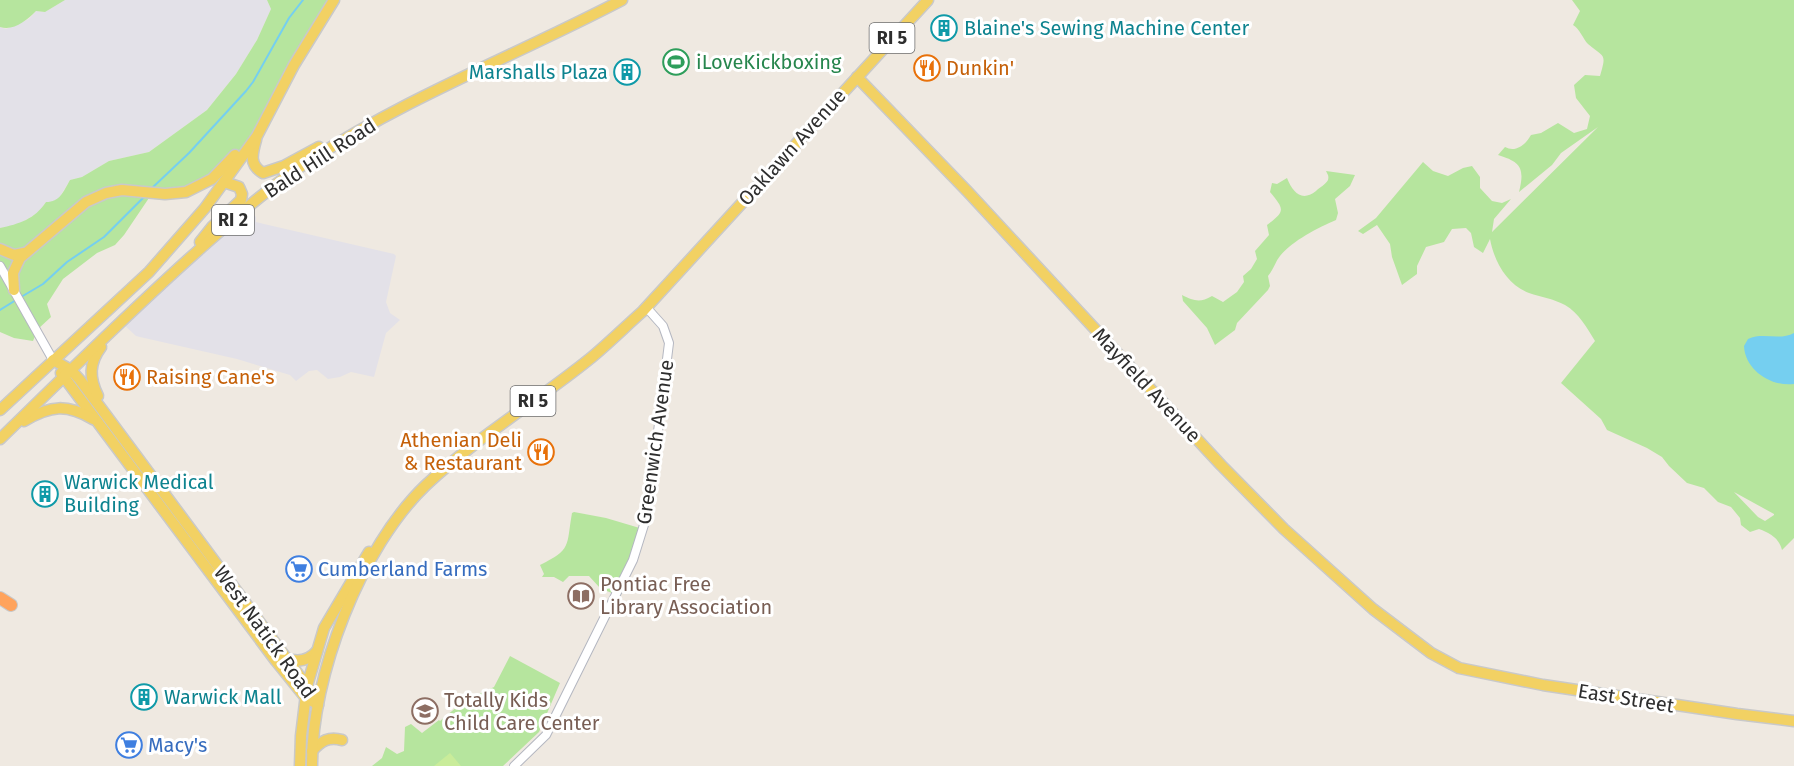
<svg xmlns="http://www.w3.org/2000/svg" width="1794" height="766" font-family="'Fira Sans',sans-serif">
<rect width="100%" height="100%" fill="#efe9e1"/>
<g fill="#e3e1e8">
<path d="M65,0H267L271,9L257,40L236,74L207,110L149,152L109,161L82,177L70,180L59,198L54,202H46L39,212L16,226L0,228V27L6,29L29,19L36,11L45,12Z"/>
<path d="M248,209L256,217V222L264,224L394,254L396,256L386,302L390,313L400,320L386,333L374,377L351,372L340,377L328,379L317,370L309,371L296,381L290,375L237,359L140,337L136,336L122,323Z"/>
</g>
<g fill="#b6e59e" fill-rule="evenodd">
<path d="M0,0H65L45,12L36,11C26,21 14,31 0,27Z"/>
<path d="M267,0H334L255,133L224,170L200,187L151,195L124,235L115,245L97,253L63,279L47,304L51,317L38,329L33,341L14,338L0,332V228C19,224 35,219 46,202C60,202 63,192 70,180L82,177L109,161L149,152L207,110L236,74L257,40L271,9Z"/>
<path d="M1572,0H1794V538L1782,550C1779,538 1770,533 1759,529L1750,532L1741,525L1740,518L1731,507L1718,502L1704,488L1687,483L1669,466L1662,457L1647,448L1607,430L1601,419L1561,383L1595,341C1587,328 1579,313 1565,305C1554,299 1541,297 1529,293C1507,285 1494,261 1490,239L1483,253L1474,247L1471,233L1466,228L1452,229L1444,242L1426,247L1417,266V274L1402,285L1392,257L1390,244L1377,225L1363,234L1358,231L1376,218L1423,162L1433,171L1448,176L1463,168L1472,166L1480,177V188L1492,201L1502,203L1511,199L1494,219L1492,232L1598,127L1561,153L1552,165L1519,192C1525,168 1521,162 1498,155L1505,147C1516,153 1526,144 1531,135L1541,133L1558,123L1574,133L1587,129L1590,116L1576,98L1574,85L1585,75L1600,76C1607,52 1604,58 1588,44C1583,39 1580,29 1573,25L1580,11ZM1734,492L1774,514V515L1765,521L1758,517Z"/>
<path d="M1326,171L1355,175L1350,186L1335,199L1338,213L1336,220C1319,227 1292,241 1280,256C1275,262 1274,269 1268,276L1270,286L1268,290L1237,323L1235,330L1215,345L1207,328L1183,301L1182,295C1194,301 1200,303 1212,296L1223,302L1237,292L1244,282L1243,276L1251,269L1257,259L1255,251L1269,235L1267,225C1285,211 1285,210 1270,192L1272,183L1277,184L1287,178C1293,193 1302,202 1316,191C1319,188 1326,184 1328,180C1329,176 1328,175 1326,171Z"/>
<path d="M574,512L606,518L643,529L614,594L600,588L589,576H569L563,582L554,577H542L544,574L540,565C572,549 566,547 572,513Z"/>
<path d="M510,656L560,683L539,732L503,766H372L382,758L386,747L397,754L404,751L405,727L411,724L422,733L439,720L440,721L464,701L494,687Z"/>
</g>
<path fill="#c9ec9a" d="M450,753L461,766H434Z"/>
<path fill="#75cff0" d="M1794,333V384C1771,387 1745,370 1744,346L1748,339C1763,332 1780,341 1794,333Z"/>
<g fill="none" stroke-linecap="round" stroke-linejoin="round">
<g stroke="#75cff0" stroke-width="2">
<path d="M152,188L189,153L246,91L253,82L289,18L303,0"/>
<path d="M21,297L43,284L67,262L104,237L144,197"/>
<path d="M0,310L16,300"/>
</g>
<g stroke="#b4b7c1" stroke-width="10">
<g id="minor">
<path d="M0,266L53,360"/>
<path d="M514,766L546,735L633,560L648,512L669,343L663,326L646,307"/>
</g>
</g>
<g stroke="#c9c9c9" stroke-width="13">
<g id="major">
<path d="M857,77L968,192L1221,465L1284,529L1373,609L1431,653L1459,668L1543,685L1737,714L1794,721"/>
<path d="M256,140C252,154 249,165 263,173L284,166L319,147"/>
<path d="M200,242L212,227L241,200L242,194L239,187L224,182"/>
<path d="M0,249L14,255L24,253"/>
<path d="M14,290L13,273L20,258L86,202L106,193L122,190L165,194L186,192L212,179L235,155"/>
<path d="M53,360L71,370L80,380L307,686L318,705"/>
<path d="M61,373L276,661L305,697L317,704"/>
<path d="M98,396C89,378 89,363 101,347"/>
<path d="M0,410L149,272L205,208L257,136L294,65L334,0"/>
<path d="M24,421C51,405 67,404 93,419"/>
<path d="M0,439C66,375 132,309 201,248C236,217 271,185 311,160C409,96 519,54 622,0"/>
<path d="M286,658C298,663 308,661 317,651"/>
<path d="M312,751C321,741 329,736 342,740"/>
<path d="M300,766L301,736L307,686L324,628L369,552"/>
<path d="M312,766C311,676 361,547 426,485C477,437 538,401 592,357C610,342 626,326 643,311L928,0"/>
</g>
</g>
<g stroke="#c9c9c9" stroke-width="14">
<path id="highway" d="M0,598L11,605"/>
</g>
<use href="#minor" stroke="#fff" stroke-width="8"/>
<use href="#major" stroke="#f2d163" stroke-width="10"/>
<use href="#highway" stroke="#ffa35c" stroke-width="12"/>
</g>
<defs>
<g id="building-ring" transform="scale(1.35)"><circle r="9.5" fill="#fff" stroke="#0f9aa8" stroke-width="1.5"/><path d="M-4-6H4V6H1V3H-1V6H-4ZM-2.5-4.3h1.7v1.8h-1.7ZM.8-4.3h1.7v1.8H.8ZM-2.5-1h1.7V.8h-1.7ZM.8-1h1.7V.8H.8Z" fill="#0f9aa8"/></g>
<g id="stadium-ring" transform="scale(1.35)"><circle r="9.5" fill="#fff" stroke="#2e9e5b" stroke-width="1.5"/><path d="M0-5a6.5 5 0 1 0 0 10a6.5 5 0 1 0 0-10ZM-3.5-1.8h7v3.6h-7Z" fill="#2e9e5b"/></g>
<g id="restaurant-ring" transform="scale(1.35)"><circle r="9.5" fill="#fff" stroke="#e8710a" stroke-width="1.5"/><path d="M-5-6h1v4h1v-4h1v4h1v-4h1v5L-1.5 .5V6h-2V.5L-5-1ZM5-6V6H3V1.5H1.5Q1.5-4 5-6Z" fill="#e8710a"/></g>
<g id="supermarket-ring" transform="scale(1.35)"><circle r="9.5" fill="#fff" stroke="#3f7fe0" stroke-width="1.5"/><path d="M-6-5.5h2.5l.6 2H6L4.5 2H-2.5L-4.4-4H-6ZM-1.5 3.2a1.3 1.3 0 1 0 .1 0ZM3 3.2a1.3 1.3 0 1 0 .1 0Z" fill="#3f7fe0"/></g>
<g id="library-ring" transform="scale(1.35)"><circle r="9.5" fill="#fff" stroke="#8d6e63" stroke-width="1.5"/><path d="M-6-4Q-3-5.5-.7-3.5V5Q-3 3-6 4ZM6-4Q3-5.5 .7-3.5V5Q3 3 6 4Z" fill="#8d6e63"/></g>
<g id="school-ring" transform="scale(1.35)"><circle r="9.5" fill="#fff" stroke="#8d6e63" stroke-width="1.5"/><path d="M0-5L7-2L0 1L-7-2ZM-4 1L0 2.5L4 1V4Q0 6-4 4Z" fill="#8d6e63"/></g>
</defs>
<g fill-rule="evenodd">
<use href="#building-ring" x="944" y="28"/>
<use href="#stadium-ring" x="676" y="62"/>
<use href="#restaurant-ring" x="927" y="68"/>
<use href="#building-ring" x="627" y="72"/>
<use href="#restaurant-ring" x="127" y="377"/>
<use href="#restaurant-ring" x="541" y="452"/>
<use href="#building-ring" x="45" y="494"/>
<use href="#supermarket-ring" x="299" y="569"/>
<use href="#library-ring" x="581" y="596"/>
<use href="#building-ring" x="144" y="697"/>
<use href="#school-ring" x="425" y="711"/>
<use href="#supermarket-ring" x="129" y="745"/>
</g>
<g text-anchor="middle" stroke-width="6" stroke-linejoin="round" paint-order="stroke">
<g fill="#fff" stroke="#6d6d6d" stroke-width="1.5">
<rect x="869.5" y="23" width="45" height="30" rx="4.5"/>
<rect x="212" y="205" width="42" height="30" rx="4.5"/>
<rect x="510.5" y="386" width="45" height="30" rx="4.5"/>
</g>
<g font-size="18" font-weight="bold" fill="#2e2e2e">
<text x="892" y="44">RI 5</text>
<text x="233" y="226">RI 2</text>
<text x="533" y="407">RI 5</text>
</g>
<g font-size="20" fill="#0d838f" stroke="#fff" text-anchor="start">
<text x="964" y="35">Blaine's Sewing Machine Center</text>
<text x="608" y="79" text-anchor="end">Marshalls Plaza</text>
<text x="64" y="489">Warwick Medical<tspan x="64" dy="23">Building</tspan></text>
<text x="164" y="704">Warwick Mall</text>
</g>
<g font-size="20" fill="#27864d" stroke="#fff" text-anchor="start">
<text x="696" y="69">iLoveKickboxing</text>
</g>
<g font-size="20" fill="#c56008" stroke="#fff" text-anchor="start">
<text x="946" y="75">Dunkin'</text>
<text x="146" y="384">Raising Cane's</text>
<text x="522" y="447" text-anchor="end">Athenian Deli<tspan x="522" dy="23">&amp; Restaurant</tspan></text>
</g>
<g font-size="20" fill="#2e2e2e" stroke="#fff">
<text transform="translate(792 147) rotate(-48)" y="7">Oaklawn Avenue</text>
<text transform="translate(320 158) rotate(-33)" y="7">Bald Hill Road</text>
<text transform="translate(1147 385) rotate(47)" y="7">Mayfield Avenue</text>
<text transform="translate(655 442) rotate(-82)" y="7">Greenwich Avenue</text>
<text transform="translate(265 632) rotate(54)" y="7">West Natick Road</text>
<text transform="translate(1626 698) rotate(9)" y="7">East Street</text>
</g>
<g font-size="20" fill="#366cbe" stroke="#fff" text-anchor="start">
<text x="318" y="576">Cumberland Farms</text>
<text x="148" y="752">Macy's</text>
</g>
<g font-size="20" fill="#785e54" stroke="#fff" text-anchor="start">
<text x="600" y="591">Pontiac Free<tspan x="600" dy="23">Library Association</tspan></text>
<text x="444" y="707">Totally Kids<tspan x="444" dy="23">Child Care Center</tspan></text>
</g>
</g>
</svg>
